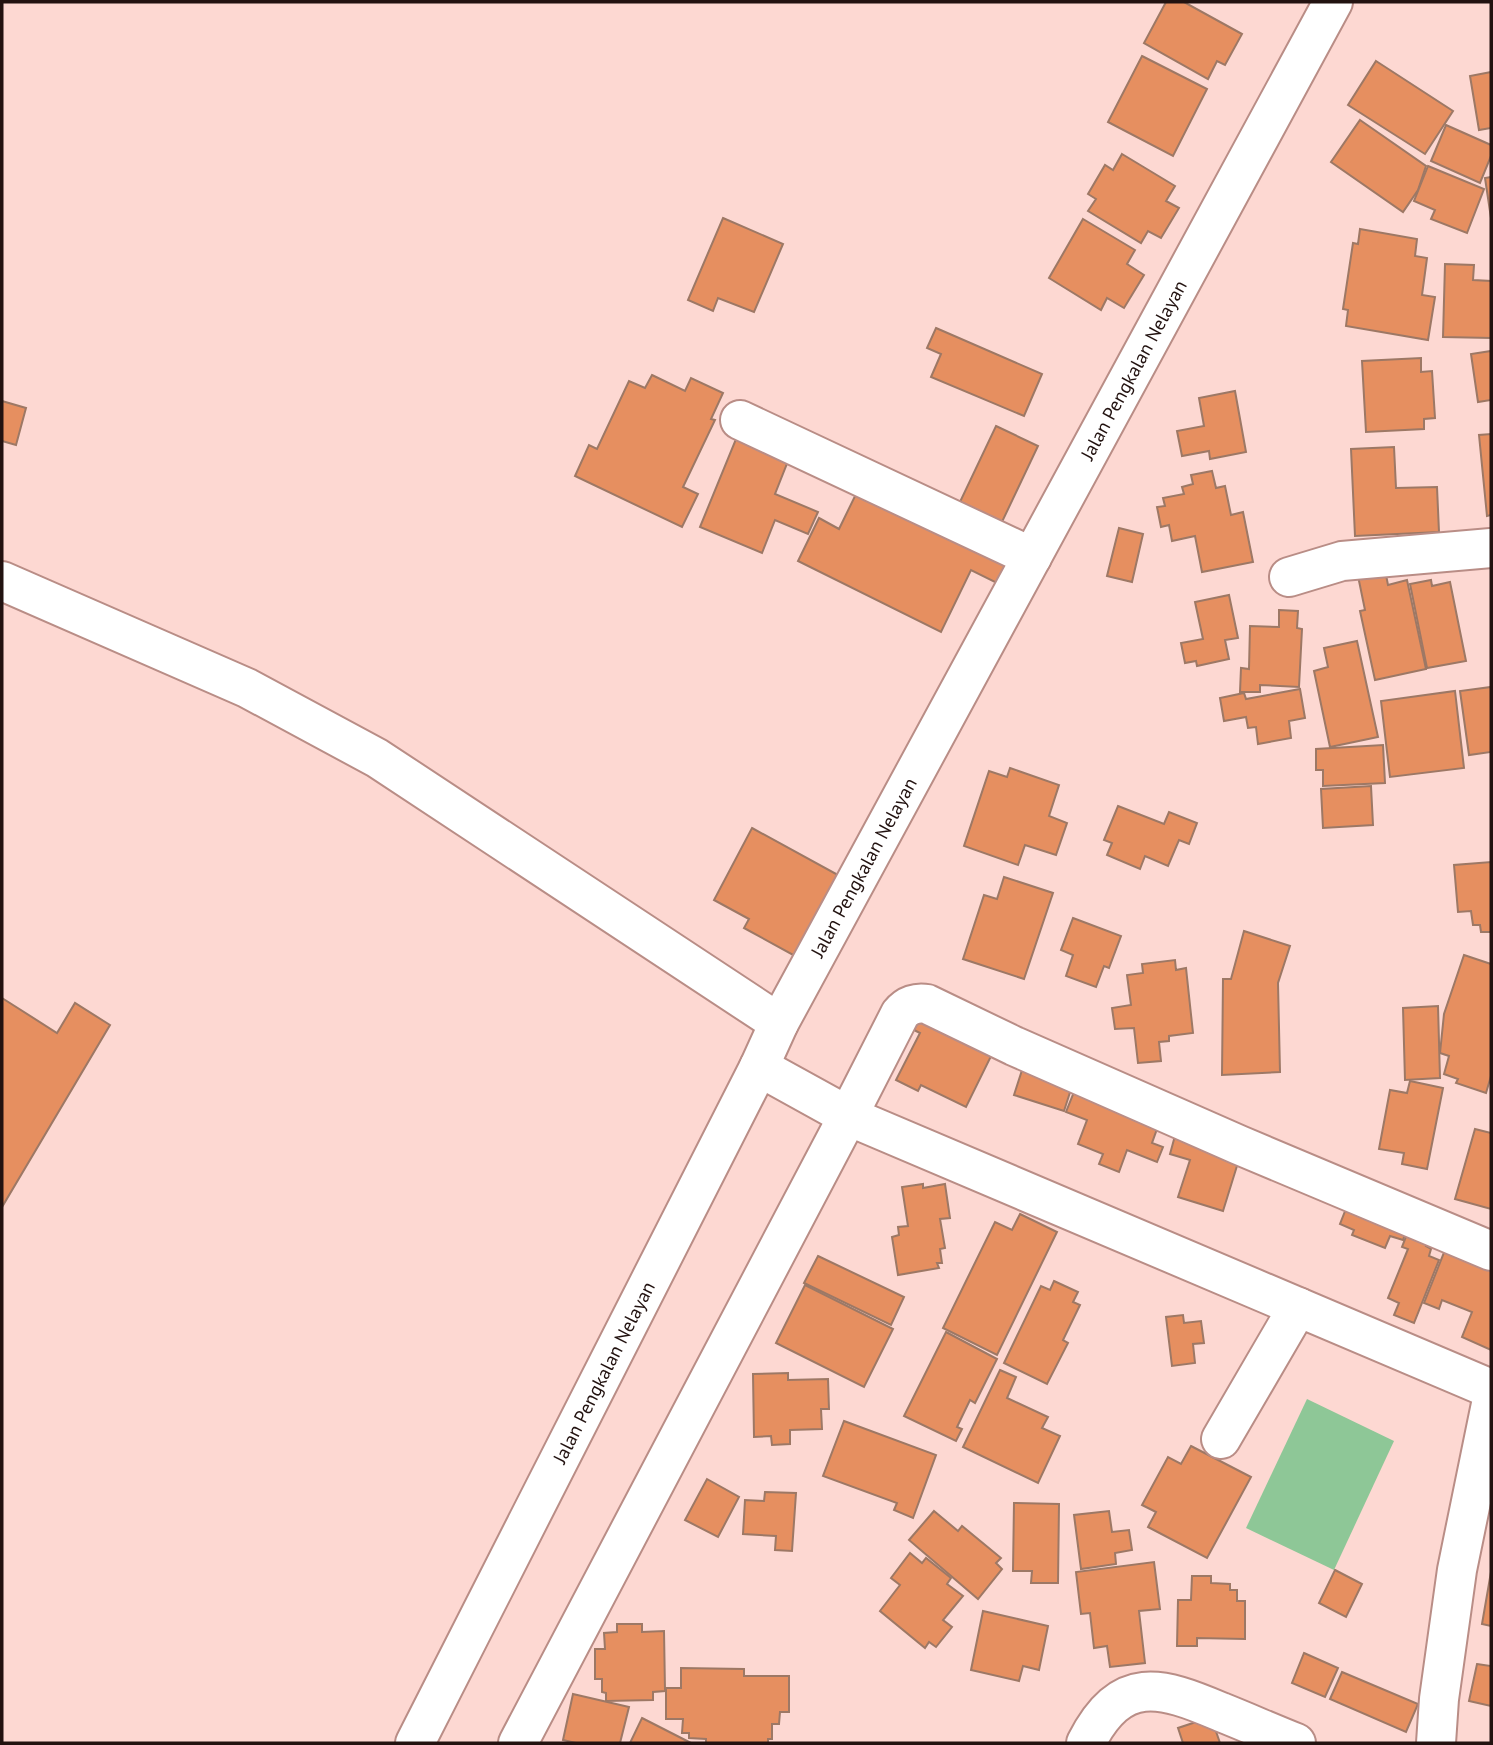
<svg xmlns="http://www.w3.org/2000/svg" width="1493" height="1745" font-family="'PT Sans',sans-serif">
<rect width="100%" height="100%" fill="#fdd8d2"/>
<path fill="#8ec797" d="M1307,1399L1394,1441L1334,1570L1246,1528Z"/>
<g fill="#e68f60" stroke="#9d7865" stroke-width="2">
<path d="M1166,2H1184L1242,34L1225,65L1217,61L1208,79L1144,43Z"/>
<path d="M1142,56L1207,89L1173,156L1108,122Z"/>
<path d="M1376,61L1453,111L1425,154L1348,105Z"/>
<path d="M1491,72V128L1479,130L1470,76Z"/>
<path d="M1360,120L1426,166L1418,190L1403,212L1331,162Z"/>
<path d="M1446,125L1491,145V156L1480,183L1431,161Z"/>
<path d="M1122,154L1175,186L1166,201L1179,208L1161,238L1148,231L1141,243L1088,211L1096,199L1088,194L1105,165L1113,170Z"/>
<path d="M1428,166L1484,189L1467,233L1431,219L1435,210L1414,201Z"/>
<path d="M1491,177V218L1485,178Z"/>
<path d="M723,218L783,244L754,312L718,298L713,311L688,300Z"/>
<path d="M1083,219L1135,250L1127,264L1144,275L1124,308L1107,298L1101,310L1049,278Z"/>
<path d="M1360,229L1417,239L1415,256L1427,258L1422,295L1435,297L1428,340L1346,326L1348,310L1343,309L1353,243L1358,244Z"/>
<path d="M1445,264L1474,265L1473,280L1491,281V338L1443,337Z"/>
<path d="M936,328L1042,374L1024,416L931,377L941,354L927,348Z"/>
<path d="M1491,351V400L1478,402L1471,354Z"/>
<path d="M1421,358V372L1432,371L1435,418L1424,419V429L1366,432L1362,361Z"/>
<path d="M652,375L685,391L691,378L723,393L711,419L715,420L683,487L698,494L682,527L575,476L589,445L597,449L629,381L645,388Z"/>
<path d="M1235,391L1246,452L1210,459L1209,451L1182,456L1177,431L1204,426L1199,398Z"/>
<path d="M2,401L26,408L16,445L2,441Z"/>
<path d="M996,426L1038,446L1001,524L959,504Z"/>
<path d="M1491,434V515L1487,516L1479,435Z"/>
<path d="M736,439L788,461L775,494L818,512L808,534L775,520L762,553L700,527Z"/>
<path d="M1394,447L1396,488L1437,487L1439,532L1355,536L1351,449Z"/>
<path d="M1212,471L1216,488L1225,486L1231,515L1243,512L1253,562L1202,572L1195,536L1172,541L1169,525L1161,527L1157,507L1165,506L1163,498L1184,494L1182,487L1193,484L1191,475Z"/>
<path d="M857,492L986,557L990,548L1020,563L1007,588L971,570L941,632L798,561L819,518L839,529Z"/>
<path d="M1119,528L1143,534L1132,582L1107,576Z"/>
<path d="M1385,570L1388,585L1407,580L1426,669L1375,680L1360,611L1365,610L1358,576Z"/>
<path d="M1431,580L1432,586L1450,582L1466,661L1427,668L1410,584Z"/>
<path d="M1229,595L1238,638L1225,640L1229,659L1197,666L1196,661L1185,663L1181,643L1203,639L1195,602Z"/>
<path d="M1279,610L1298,611L1297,628L1302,629L1299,687L1260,685V692H1240L1241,668L1249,669L1250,626L1279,627Z"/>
<path d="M1357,641L1378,737L1330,747L1314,671L1328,667L1324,648Z"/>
<path d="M1491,687V752L1469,755L1460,691Z"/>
<path d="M1300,689L1305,718L1289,721L1291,738L1258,744L1256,727L1248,728L1246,717L1224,721L1220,698L1244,693L1246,699Z"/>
<path d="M1455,691L1464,768L1390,777L1381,701Z"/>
<path d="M1383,745L1385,783L1323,786V770H1316V749Z"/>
<path d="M1010,768L1059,785L1049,816L1067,823L1056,855L1025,845L1018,865L964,846L989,771L1007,777Z"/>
<path d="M1371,786L1373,825L1323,828L1321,789Z"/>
<path d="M1118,806L1164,824L1169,812L1197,823L1189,844L1179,840L1168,866L1145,856L1140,869L1107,855L1112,843L1104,840Z"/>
<path d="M752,828L838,875L806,962L744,928L749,919L714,900Z"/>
<path d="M1491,862V932H1481L1480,925H1473L1471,911L1458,912L1454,865Z"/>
<path d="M1004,877L1053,893L1024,979L963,959L984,895L997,899Z"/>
<path d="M1073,918L1121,936L1109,968L1104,966L1096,987L1066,976L1073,955L1061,950Z"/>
<path d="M1244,931L1290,946L1278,983L1280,1072L1222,1075L1223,979H1231Z"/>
<path d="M1464,955L1491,964V1076L1486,1093L1456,1083L1458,1079L1444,1074L1449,1056L1440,1053L1444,1014Z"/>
<path d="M1175,960L1176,970L1186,968L1193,1033L1169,1036V1041L1159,1042L1161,1061L1138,1063L1134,1028L1115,1029L1112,1008L1131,1005L1127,975L1143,973L1142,964Z"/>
<path d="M2,998L57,1033L75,1003L110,1025L2,1207Z"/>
<path d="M1438,1006L1440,1078L1405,1080L1403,1008Z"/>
<path d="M925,1008L997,1044L966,1107L921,1085L918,1091L896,1080L920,1033L914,1030Z"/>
<path d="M1024,1064L1074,1080L1064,1111L1014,1095Z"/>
<path d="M1410,1081L1443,1088L1427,1169L1402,1164L1404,1153L1379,1149L1390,1090L1407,1093Z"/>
<path d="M1078,1082L1162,1115L1152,1143L1163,1147L1157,1162L1127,1150L1119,1172L1099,1164L1103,1154L1078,1144L1087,1120L1066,1112Z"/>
<path d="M1475,1129L1491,1133V1209L1455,1199Z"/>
<path d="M1176,1132L1241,1153L1223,1211L1178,1197L1190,1160L1170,1154Z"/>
<path d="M923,1184V1188L945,1184L950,1218L940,1219L945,1248L940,1249L942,1263H937L939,1268L898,1275L892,1237L899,1235L898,1227L908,1226L902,1187Z"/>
<path d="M1351,1196L1410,1220L1403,1240L1390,1236L1385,1248L1352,1235L1354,1230L1340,1224Z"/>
<path d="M1020,1214L1057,1232L997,1355L943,1328L995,1222L1012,1230Z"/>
<path d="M1411,1224L1432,1233L1426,1246L1431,1249L1429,1256L1439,1260L1414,1323L1394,1315L1399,1303L1388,1298L1408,1249L1402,1247Z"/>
<path d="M1447,1245L1491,1255V1350L1462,1337L1472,1312L1442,1300L1439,1309L1424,1303Z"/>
<path d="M818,1256L904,1297L891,1325L804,1283Z"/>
<path d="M1054,1281L1078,1292L1073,1302L1080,1305L1063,1340L1068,1343L1047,1384L1004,1363L1041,1286L1050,1290Z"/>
<path d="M805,1285L893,1329L864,1387L776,1343Z"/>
<path d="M1183,1315L1184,1323L1201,1321L1204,1343L1193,1344L1195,1363L1172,1366L1166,1317Z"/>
<path d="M946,1332L997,1359L975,1403L970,1400L957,1427L962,1429L956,1441L904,1416Z"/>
<path d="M1000,1370L1016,1377L1007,1398L1048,1417L1042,1428L1060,1436L1038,1483L963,1447Z"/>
<path d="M788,1373V1380L828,1379L829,1409H821L822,1429L790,1430V1444L772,1445L771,1436L754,1437L753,1374Z"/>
<path d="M844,1421L936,1455L913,1518L894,1510L897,1503L823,1476Z"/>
<path d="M1191,1446L1251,1477L1207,1558L1148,1527L1156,1512L1142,1505L1168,1457L1181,1464Z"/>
<path d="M707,1479L739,1497L718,1537L685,1520Z"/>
<path d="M765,1492L796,1493L792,1551L775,1550L776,1536L743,1534L745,1500L764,1501Z"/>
<path d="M1014,1503L1059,1504L1058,1583H1031L1032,1571H1013Z"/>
<path d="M934,1511L958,1531L962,1526L1001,1558L996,1563L1002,1569L978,1599L909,1540Z"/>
<path d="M1109,1511L1112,1532L1129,1530L1132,1550L1115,1553L1116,1564L1081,1569L1074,1515Z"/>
<path d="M910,1553L922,1563L926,1558L951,1578L947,1584L963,1596L943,1620L952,1627L936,1647L929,1642L925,1648L880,1611L900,1585L891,1578Z"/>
<path d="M1154,1562L1160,1609L1139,1611L1145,1663L1110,1667L1107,1646L1094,1648L1090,1613L1081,1614L1076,1572Z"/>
<path d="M1335,1570L1362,1584L1346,1617L1319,1603Z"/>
<path d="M1491,1572V1626L1482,1624Z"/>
<path d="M1192,1576H1211V1583L1230,1584V1590H1237V1601H1245V1639L1197,1638V1646H1177L1178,1600H1191Z"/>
<path d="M983,1611L1048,1626L1039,1670L1023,1666L1019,1681L971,1670Z"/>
<path d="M617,1624H642V1632L664,1631L665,1691L653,1692V1700L606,1701V1693L602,1692V1679H595V1649H605L604,1633L617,1632Z"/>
<path d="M1304,1653L1338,1668L1325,1697L1292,1683Z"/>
<path d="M1477,1664L1491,1666V1706L1469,1701Z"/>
<path d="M681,1668L744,1669V1676H789V1712H780L779,1724H772V1739H768V1743H706V1739L689,1738V1733H682L683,1719H666V1688H681Z"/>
<path d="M1342,1672L1418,1704L1406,1732L1330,1699Z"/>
<path d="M573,1694L629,1707L620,1743H576L563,1740Z"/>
<path d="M1211,1717L1220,1743H1183L1178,1728Z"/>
<path d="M642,1718L691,1743H630Z"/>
</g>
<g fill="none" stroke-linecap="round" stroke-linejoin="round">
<g stroke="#b98d86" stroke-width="42">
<g id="minor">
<path d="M740,420L1032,557"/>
<path d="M1289,577L1342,561L1491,548"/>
<path d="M2,581L247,688L377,758L779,1023"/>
<path d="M759,1067L848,1116L1491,1389"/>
<path d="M1221,1439L1298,1307"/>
<path id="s1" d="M415,1743L759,1067L779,1023L1333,2"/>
<path d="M518,1743L848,1116L900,1014C907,1005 917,1002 927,1004L1014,1046L1239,1145L1491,1251"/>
<path d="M1086,1743C1121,1674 1160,1686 1221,1712C1246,1722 1271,1733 1296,1743"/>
<path d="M1436,1743L1439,1699L1457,1570L1491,1404"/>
</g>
</g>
<use href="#minor" stroke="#fff" stroke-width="38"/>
</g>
<g text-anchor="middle" stroke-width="5" stroke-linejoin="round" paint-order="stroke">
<g font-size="19" fill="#221210" stroke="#fff">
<text dy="7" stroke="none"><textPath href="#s1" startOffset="1550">Jalan Pengkalan Nelayan</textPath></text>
<text dy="7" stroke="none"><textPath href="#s1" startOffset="984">Jalan Pengkalan Nelayan</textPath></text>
<text dy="7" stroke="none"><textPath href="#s1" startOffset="416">Jalan Pengkalan Nelayan</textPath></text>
</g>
</g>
<rect width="1493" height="1745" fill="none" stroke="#221210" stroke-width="7"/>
</svg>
